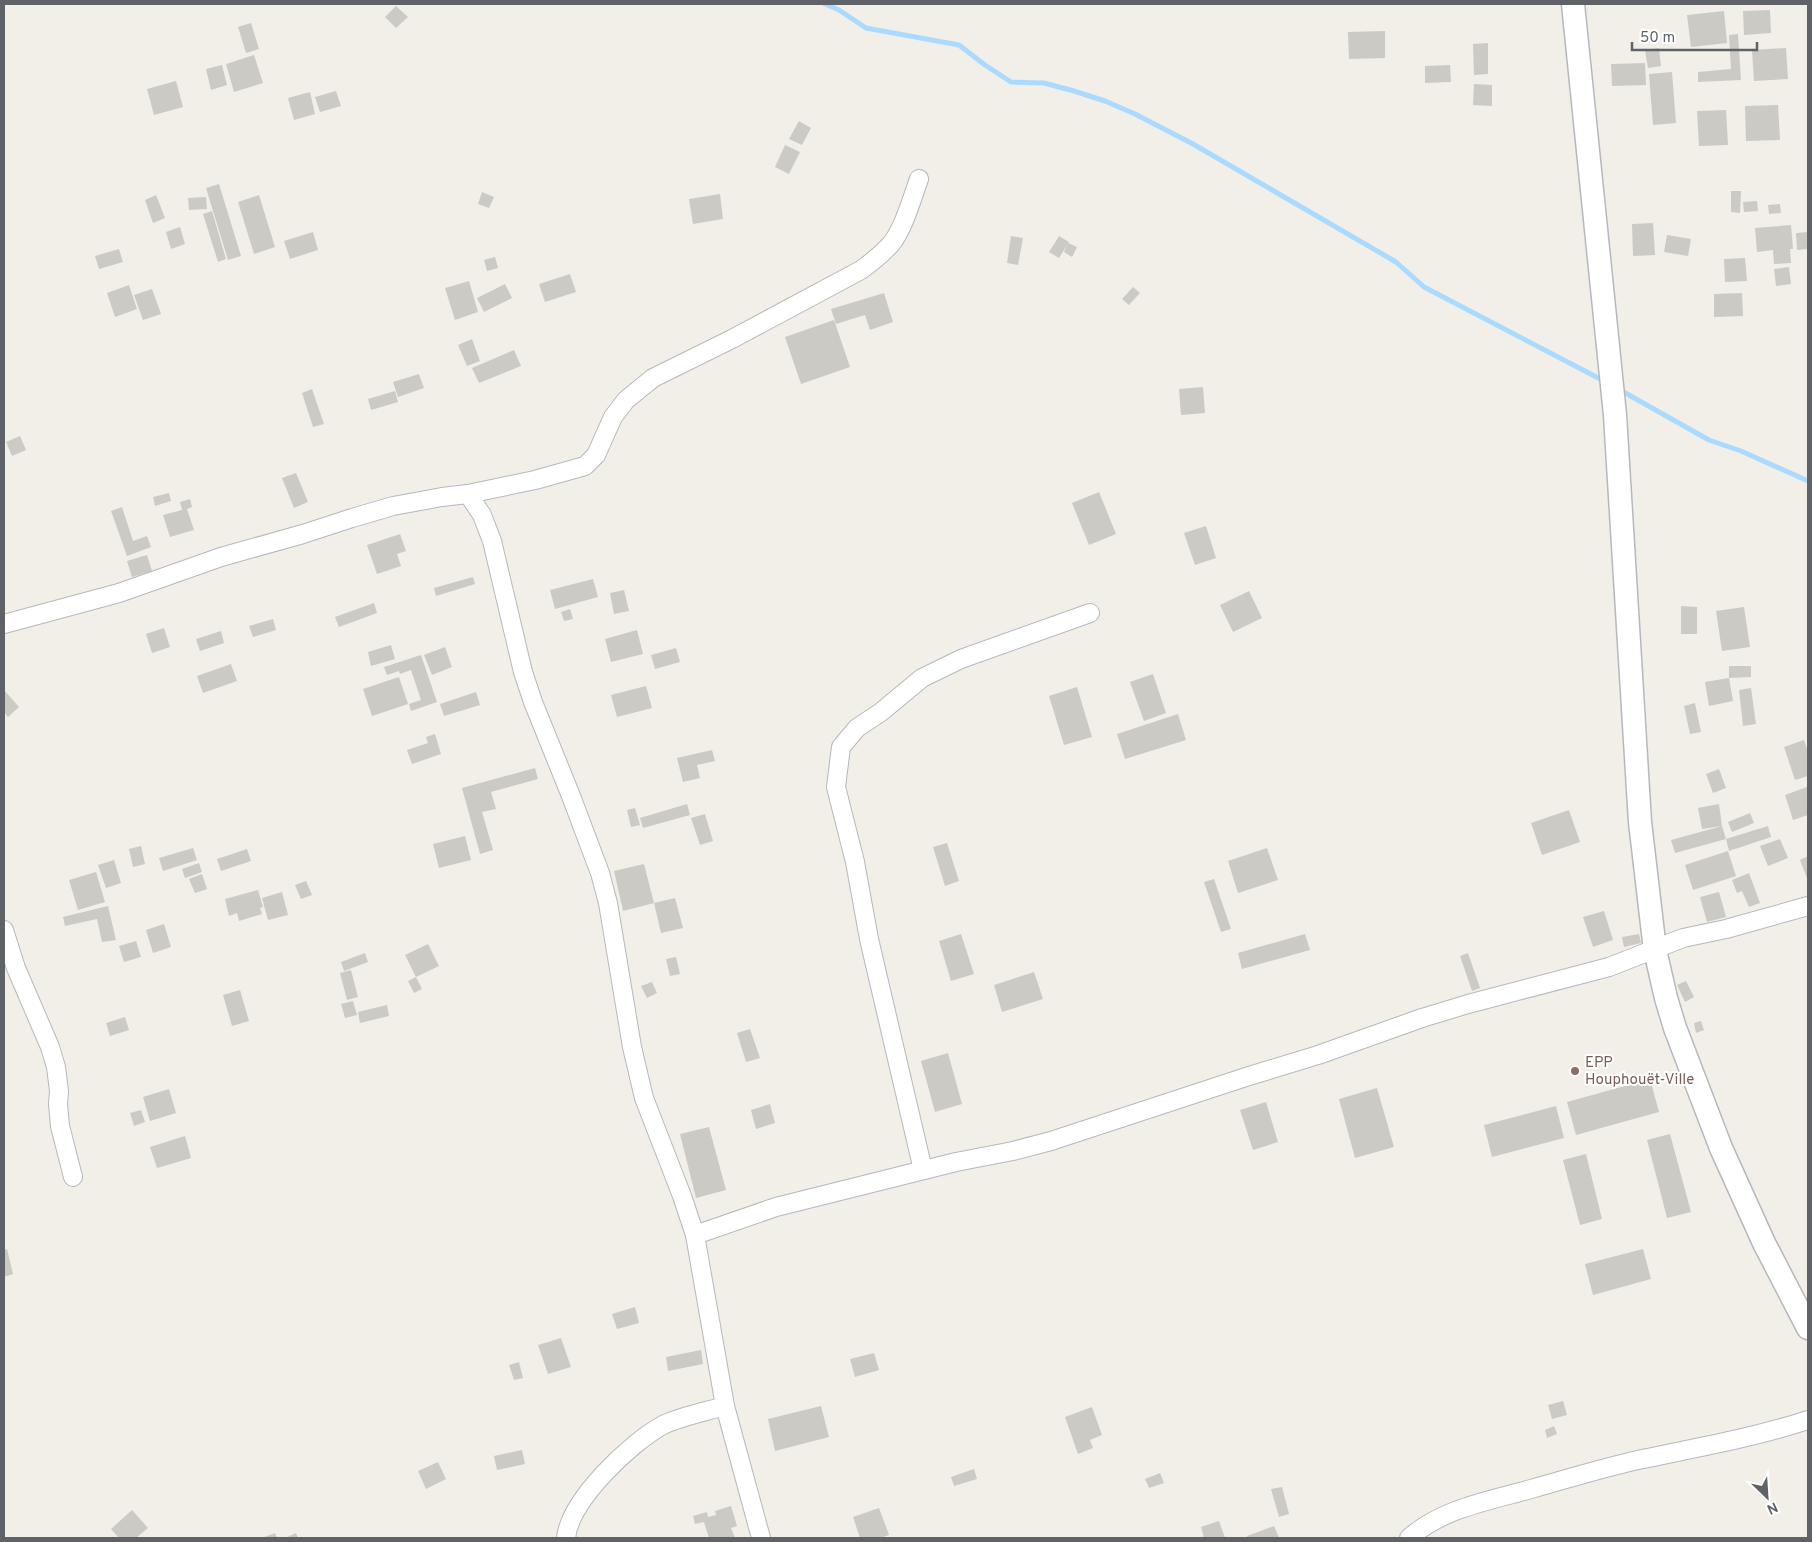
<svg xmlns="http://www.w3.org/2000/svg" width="1812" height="1542" font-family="Overpass,sans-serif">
<rect width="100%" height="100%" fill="#f1efe8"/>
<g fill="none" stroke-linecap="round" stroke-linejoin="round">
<g stroke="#aadaff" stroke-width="5">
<path d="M825,4L839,10L866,28L959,45L985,65L1011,82L1044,83L1074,91L1105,101L1135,114L1193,144L1396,262L1424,287L1606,382"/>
<path d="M1620,390L1709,440L1741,451L1808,481"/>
</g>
</g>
<g fill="#cccac5">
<path d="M396,6L408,17L396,28L385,17Z"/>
<path d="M1770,10L1771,33L1744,35L1743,11Z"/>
<path d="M1724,11L1727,43L1691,47L1687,15Z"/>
<path d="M251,23L259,49L246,53L238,27Z"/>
<path d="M1385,31V58L1349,59L1348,32Z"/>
<path d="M1738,34L1741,80L1698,82V72L1731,69L1729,35Z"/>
<path d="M1488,43V74L1474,75L1473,44Z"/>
<path d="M1659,48L1661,66L1648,68L1645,50Z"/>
<path d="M1786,48L1788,79L1754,81L1752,50Z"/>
<path d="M254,55L263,83L234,92L226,64Z"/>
<path d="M1645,63L1646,85L1612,86L1611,64Z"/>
<path d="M222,65L227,85L211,90L206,69Z"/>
<path d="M1450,65L1451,82L1425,83V66Z"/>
<path d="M1672,72L1676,123L1653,125L1649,74Z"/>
<path d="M176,81L183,107L154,115L147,89Z"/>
<path d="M1474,84L1492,85V106L1473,105Z"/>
<path d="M336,91L341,106L320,112L315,97Z"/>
<path d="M310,92L315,114L294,120L288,98Z"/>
<path d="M1778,105L1780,140L1746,141L1745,106Z"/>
<path d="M1726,110L1728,145L1699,146L1697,111Z"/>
<path d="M799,121L811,128L802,145L789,139Z"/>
<path d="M785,145L800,152L789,174L775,167Z"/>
<path d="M219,184L241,256L228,260L206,188Z"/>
<path d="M1731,191H1741L1740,213L1731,212Z"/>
<path d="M482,192L494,197L489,208L478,204Z"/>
<path d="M720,194L723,219L693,224L689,199Z"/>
<path d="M156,195L165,218L153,223L145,200Z"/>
<path d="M259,195L275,247L254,254L238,202Z"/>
<path d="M206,197L207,209L189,210L188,198Z"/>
<path d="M1757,201L1758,211L1744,212L1743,202Z"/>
<path d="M1780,204L1781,213L1769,214L1768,205Z"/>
<path d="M212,211L226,259L218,262L203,214Z"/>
<path d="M1653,223L1655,255L1633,256L1632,224Z"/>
<path d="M1791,225L1793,249H1790L1791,263L1774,264L1773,250L1757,252L1755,228Z"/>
<path d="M180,227L185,244L171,249L166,232Z"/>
<path d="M313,232L318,250L290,259L284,241Z"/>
<path d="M1808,232V249L1797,250L1796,233Z"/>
<path d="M1667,235L1691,239L1688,256L1664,252Z"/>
<path d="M1011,236L1023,238L1018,265L1007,263Z"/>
<path d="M1059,236L1069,242L1059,258L1049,252Z"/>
<path d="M1068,243L1077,247L1072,257L1064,252Z"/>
<path d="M119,249L123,262L99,269L95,256Z"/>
<path d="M495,257L498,268L487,271L484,260Z"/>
<path d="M1745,258L1747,281L1725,282L1724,259Z"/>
<path d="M1789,267L1791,284L1776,286L1774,269Z"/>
<path d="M570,274L576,292L545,302L539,284Z"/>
<path d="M469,281L478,312L455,320L445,288Z"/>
<path d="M505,284L512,298L484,312L477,298Z"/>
<path d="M129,285L137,309L115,317L107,293Z"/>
<path d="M1133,287L1140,293L1129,305L1122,299Z"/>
<path d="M152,289L161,314L143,320L134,295Z"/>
<path d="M884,293L893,322L870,330L865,315L836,324L831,309Z"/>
<path d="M1742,293L1743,316L1714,317V294Z"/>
<path d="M834,320L850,367L801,384L785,337Z"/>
<path d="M472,339L480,361L467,366L458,345Z"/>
<path d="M514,350L521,366L479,383L472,368Z"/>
<path d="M419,374L424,388L398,397L393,382Z"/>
<path d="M1203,387L1205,413L1181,415L1179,389Z"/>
<path d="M312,389L324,424L313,427L302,393Z"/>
<path d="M395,391L398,402L371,410L368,399Z"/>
<path d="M20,436L26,450L12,456L6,442Z"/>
<path d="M296,473L308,502L294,508L282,478Z"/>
<path d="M1099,492L1116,534L1089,545L1072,503Z"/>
<path d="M169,493L171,501L155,506L153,497Z"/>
<path d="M190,499L192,507L187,509L194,530L170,537L163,515L182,510L180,502Z"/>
<path d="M122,507L133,541L147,536L151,547L127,556L111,511Z"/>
<path d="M1206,526L1216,558L1195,565L1184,533Z"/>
<path d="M400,534L406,551L397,554L401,566L377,574L367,545Z"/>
<path d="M147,555L152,571L132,577L127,561Z"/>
<path d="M473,577L475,584L436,596L434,588Z"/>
<path d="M593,579L598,597L555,609L550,590Z"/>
<path d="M624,590L629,611L614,614L610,593Z"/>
<path d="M1249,591L1262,618L1233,632L1220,605Z"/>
<path d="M374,603L377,613L339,627L335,617Z"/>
<path d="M1681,606L1697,607V634H1681Z"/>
<path d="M1744,607L1750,647L1722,651L1716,611Z"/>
<path d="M570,609L573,619L564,621L561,612Z"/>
<path d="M273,619L276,630L253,637L249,626Z"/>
<path d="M164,628L170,647L152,653L146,634Z"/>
<path d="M637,630L643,654L611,662L605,639Z"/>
<path d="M221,631L224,643L200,651L196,639Z"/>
<path d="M391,645L395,659L371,666L368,652Z"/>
<path d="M445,647L452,667L432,675L424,655Z"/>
<path d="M676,648L680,662L655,669L651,655Z"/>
<path d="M421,655L437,702L411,711L409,704L421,700L411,670L400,674L399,671L387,675L384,667Z"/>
<path d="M231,664L237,681L203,693L197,676Z"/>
<path d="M1729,666H1751V677L1729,678Z"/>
<path d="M1153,674L1166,713L1144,721L1130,682Z"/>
<path d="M399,677L408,704L372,716L363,689Z"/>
<path d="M1729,678L1733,701L1709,706L1705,682Z"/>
<path d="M646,686L652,708L617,717L611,695Z"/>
<path d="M1077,687L1092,737L1064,745L1049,696Z"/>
<path d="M1751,688L1756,724L1743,726L1739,690Z"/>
<path d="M4,690L19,707L8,717L4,712Z"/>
<path d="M476,692L480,705L444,716L440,704Z"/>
<path d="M1695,703L1701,732L1690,734L1684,706Z"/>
<path d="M1178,714L1186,740L1125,759L1117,734Z"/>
<path d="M435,734L441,754L412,764L407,750L428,743L426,737Z"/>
<path d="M1804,740L1808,752V776L1795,780L1784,747Z"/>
<path d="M712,750L715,761L697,765L700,778L683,782L677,758Z"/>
<path d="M535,768L538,779L491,792L496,809L482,812L493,850L480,854L462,788Z"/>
<path d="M1719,769L1726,788L1713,793L1706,774Z"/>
<path d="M1807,787L1808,815L1793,820L1785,795Z"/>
<path d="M687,804L690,815L643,828L640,818Z"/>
<path d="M1719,804L1722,826L1702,829L1698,808Z"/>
<path d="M635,808L640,825L631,827L627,810Z"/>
<path d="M1569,810L1580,842L1542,855L1531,823Z"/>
<path d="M1750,813L1754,823L1732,832L1728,822Z"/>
<path d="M705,814L713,841L700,845L691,818Z"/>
<path d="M1722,826L1726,839L1675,853L1671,840Z"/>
<path d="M1768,826L1771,837L1729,851L1726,839Z"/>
<path d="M465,836L471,860L439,868L433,844Z"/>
<path d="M1780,839L1788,858L1768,866L1760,846Z"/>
<path d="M947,843L959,881L945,886L933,847Z"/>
<path d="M141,846L145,864L133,867L129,849Z"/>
<path d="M193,848L197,860L163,871L159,858Z"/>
<path d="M1267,848L1278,880L1238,893L1228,861Z"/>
<path d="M247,849L251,861L221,871L217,859Z"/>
<path d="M1728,851L1736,876L1693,890L1685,865Z"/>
<path d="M1808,856V881L1800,860Z"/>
<path d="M114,860L121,883L106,888L98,865Z"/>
<path d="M199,863L202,872L185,878L182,869Z"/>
<path d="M644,864L654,903L623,911L614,871Z"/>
<path d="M96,872L105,902L78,910L69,880Z"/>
<path d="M1749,873L1760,903L1749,907L1742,891L1737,893L1732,880Z"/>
<path d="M202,874L207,889L195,893L189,879Z"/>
<path d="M1214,879L1231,929L1221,932L1204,882Z"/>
<path d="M306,881L312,895L301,899L295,885Z"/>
<path d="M258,890L263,907L260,908L262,914L239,921L237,913L229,916L225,899Z"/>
<path d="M282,892L288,915L268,920L262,898Z"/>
<path d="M1719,892L1726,917L1707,922L1700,897Z"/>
<path d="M675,898L683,928L661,933L654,903Z"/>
<path d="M108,906L116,940L102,942L97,919L65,926L63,917Z"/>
<path d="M1604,911L1613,940L1593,947L1583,917Z"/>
<path d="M164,924L171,947L153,953L146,930Z"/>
<path d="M961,934L974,974L951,981L939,941Z"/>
<path d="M1305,934L1310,950L1242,969L1238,953Z"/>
<path d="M1639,934L1641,943L1624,947L1622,937Z"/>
<path d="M136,941L141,957L124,962L119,946Z"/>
<path d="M428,944L439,966L416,977L405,955Z"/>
<path d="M365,953L368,962L344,971L341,962Z"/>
<path d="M1468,953L1480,988L1472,991L1460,956Z"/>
<path d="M676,957L680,974L670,976L666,959Z"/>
<path d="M351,970L358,997L347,1000L340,973Z"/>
<path d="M1034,972L1043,999L1002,1012L994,985Z"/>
<path d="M416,977L422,989L414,993L408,981Z"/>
<path d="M1686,981L1694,997L1685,1002L1677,985Z"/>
<path d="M652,982L657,993L647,998L641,986Z"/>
<path d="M240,990L249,1021L232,1026L223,995Z"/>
<path d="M353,1001L357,1015L345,1018L341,1004Z"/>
<path d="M387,1005L389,1016L360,1023L358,1012Z"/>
<path d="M125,1017L129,1030L110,1036L106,1023Z"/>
<path d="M1701,1021L1704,1030L1696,1033L1694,1023Z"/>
<path d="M750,1029L760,1058L746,1062L737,1033Z"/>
<path d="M948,1053L962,1104L935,1112L921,1061Z"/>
<path d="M1650,1079L1659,1112L1576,1135L1567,1102Z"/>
<path d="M1377,1088L1394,1147L1355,1158L1339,1099Z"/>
<path d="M169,1089L176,1113L150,1121L143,1097Z"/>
<path d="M1266,1102L1278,1142L1253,1150L1240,1110Z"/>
<path d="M770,1104L775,1123L756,1129L751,1110Z"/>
<path d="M1556,1106L1564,1138L1492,1157L1484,1125Z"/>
<path d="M141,1110L145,1122L134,1126L130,1113Z"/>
<path d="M709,1127L726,1190L696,1198L680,1134Z"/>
<path d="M1670,1134L1691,1212L1667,1218L1647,1140Z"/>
<path d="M185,1136L191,1158L157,1168L150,1147Z"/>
<path d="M1586,1154L1602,1219L1580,1225L1563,1160Z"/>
<path d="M7,1249L13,1274L4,1277V1250Z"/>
<path d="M1643,1249L1651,1279L1593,1295L1585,1264Z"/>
<path d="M635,1307L639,1323L617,1329L612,1314Z"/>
<path d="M561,1338L571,1367L548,1374L538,1345Z"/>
<path d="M701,1350L703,1364L668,1371L666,1357Z"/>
<path d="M874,1353L879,1370L855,1377L850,1359Z"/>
<path d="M519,1362L523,1378L514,1380L509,1365Z"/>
<path d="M1563,1401L1567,1415L1552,1419L1548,1405Z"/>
<path d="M821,1406L829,1437L775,1451L768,1419Z"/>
<path d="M1092,1407L1102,1435L1090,1440L1093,1448L1078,1454L1065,1417Z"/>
<path d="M1554,1426L1557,1434L1547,1438L1545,1430Z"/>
<path d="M522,1450L525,1464L497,1470L494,1456Z"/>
<path d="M438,1462L446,1479L426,1489L418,1471Z"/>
<path d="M974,1469L977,1479L954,1486L951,1477Z"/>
<path d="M1160,1473L1164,1483L1149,1488L1145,1479Z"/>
<path d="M1282,1487L1289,1514L1279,1517L1271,1489Z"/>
<path d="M731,1506L737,1526L731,1528L735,1538H709L704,1522L695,1524L693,1516L707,1512L708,1517L716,1515L715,1511Z"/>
<path d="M879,1508L889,1535L880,1538H860L853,1517Z"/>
<path d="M132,1510L148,1528L136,1538H119L111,1529Z"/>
<path d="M1219,1521L1225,1538H1204L1201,1527Z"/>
<path d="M1274,1526L1279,1538H1248L1247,1536Z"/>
<path d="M275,1533L277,1538H262Z"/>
<path d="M296,1533L298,1538H285Z"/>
</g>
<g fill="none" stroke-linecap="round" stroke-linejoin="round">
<g stroke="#b5b8bc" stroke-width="20">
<g id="minor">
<path d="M468,494L482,515L492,541L523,672L533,702L571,796L600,873L608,903L632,1047L644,1098L682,1196L695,1235L725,1406L761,1538"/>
<path d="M4,624L119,593L221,557L303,534L352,518L393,506L442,497L468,494L535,480L585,466L596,455L613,417L626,400L653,378L732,339L861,270C872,262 882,254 891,244C904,228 912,198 919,179"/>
<path d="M4,930L16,968L50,1047L56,1067L59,1091L58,1104L60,1126L73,1177"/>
<path d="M923,1170L869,939L855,862L836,787L841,747L857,728L881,712L922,678L961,659L1090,613"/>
<path d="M695,1235L776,1207L956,1162L1013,1151L1051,1141L1249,1076L1318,1055L1422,1018L1468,1004L1609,967L1683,938L1726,929L1808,906"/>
<path d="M566,1538C570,1500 630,1443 663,1425C682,1416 704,1412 725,1406"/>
<path d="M1409,1538C1443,1508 1489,1501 1531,1489C1567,1479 1602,1468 1638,1460C1695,1448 1753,1438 1808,1420"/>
</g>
</g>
<g stroke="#b5b8bc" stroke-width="25">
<path id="tertiary" d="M1573,4L1615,415L1640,822L1655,950L1666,998L1675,1028L1721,1148L1764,1243L1808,1328"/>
</g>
<use href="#minor" stroke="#fff" stroke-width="18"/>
<use href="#tertiary" stroke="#fff" stroke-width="22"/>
</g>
<circle fill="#8d6e63" stroke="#fff" stroke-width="2" cx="1575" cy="1071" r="5"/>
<g text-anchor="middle" stroke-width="4" stroke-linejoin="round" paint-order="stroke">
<g font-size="15" fill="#785e54" stroke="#fff" text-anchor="start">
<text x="1585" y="1067">EPP<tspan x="1585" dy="17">Houphouët-Ville</tspan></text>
</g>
</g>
<rect width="1812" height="1542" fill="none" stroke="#5f6368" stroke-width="10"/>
<g transform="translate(1767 1497) rotate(155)" stroke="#ffffff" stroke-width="4" paint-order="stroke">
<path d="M0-4L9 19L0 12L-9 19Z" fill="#5f6368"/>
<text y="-8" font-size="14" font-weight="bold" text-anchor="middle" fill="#5f6368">N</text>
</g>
<path d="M1632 42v8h125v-8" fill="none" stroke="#5f6368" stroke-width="2.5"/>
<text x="1640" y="42" font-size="15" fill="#5f6368" stroke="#ffffff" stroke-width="4" paint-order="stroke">50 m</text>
</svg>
